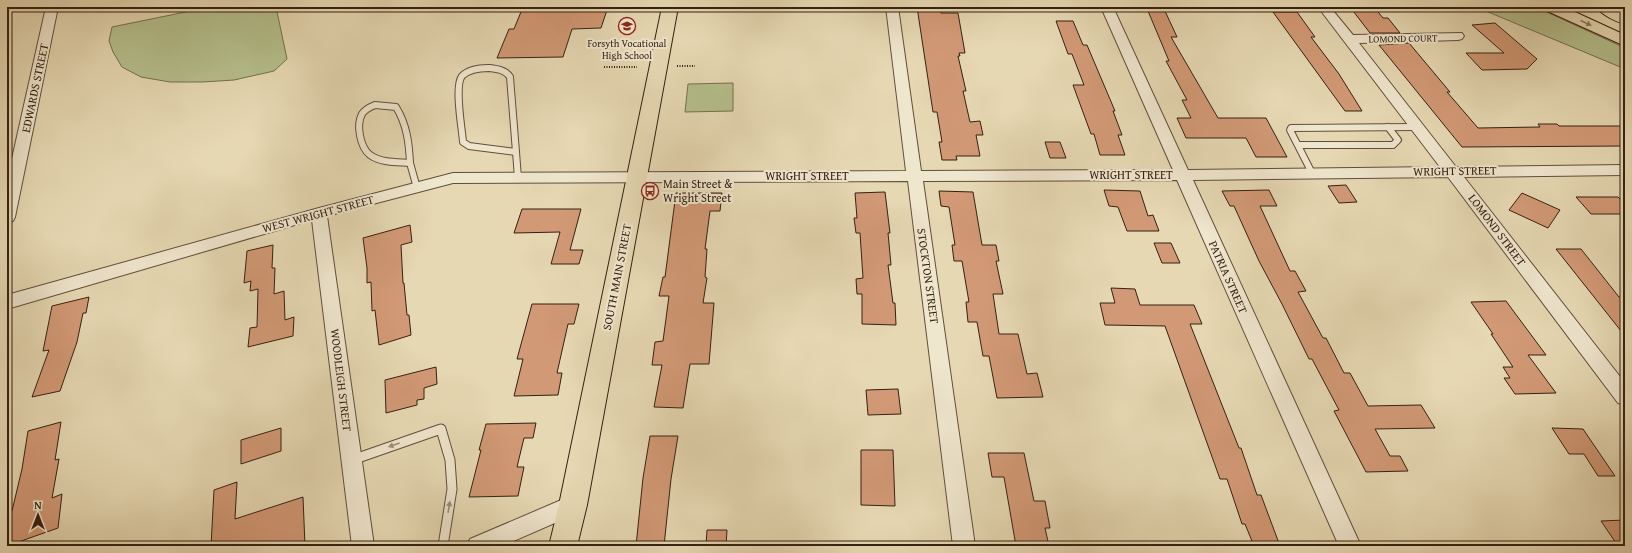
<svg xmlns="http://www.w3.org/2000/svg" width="1632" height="553" font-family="'Gentium Book Plus',serif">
<rect width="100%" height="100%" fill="#e6d8b3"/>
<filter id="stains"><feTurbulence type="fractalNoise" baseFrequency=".005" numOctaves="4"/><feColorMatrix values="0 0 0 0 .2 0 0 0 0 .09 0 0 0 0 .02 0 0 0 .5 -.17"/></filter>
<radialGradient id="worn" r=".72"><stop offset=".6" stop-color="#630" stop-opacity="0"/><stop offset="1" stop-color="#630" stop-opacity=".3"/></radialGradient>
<g fill="#b5bf8c" stroke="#75704e">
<path d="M210,7H276L287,59L274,71L234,80L203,82H170L141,77L122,67L113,52L109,41L112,27Z"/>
<path d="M1471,7H1536L1625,48V69L1481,9Z"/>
<path d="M733,83V111L685,112L688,84Z"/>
</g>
<g fill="#d29976" stroke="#352011">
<path d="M523,7H608L601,28L572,29L563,57L497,58L509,29H514Z"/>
<path d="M917,7H940L941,13H958L965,53H959L960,56H958L966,91H963L970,122L980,121L983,135H976L980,156H956L957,160H942L939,142H942L937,112H933Z"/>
<path d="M1350,7H1374L1383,18H1388L1400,33H1370Z"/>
<path d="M1148,11H1165L1177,37H1171L1218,118H1266L1287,157H1256L1246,138H1186L1177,118H1191L1182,100H1187L1166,61H1169Z"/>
<path d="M1273,12H1297L1315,37H1311L1339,74L1362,111H1345Z"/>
<path d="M1056,21H1073L1083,45H1087L1115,111H1113L1122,135H1118L1125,155H1100L1094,134H1091L1073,85H1084L1072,54H1068Z"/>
<path d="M1495,23L1537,59L1527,69L1482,70L1466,53H1504L1472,25Z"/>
<path d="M1409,43L1450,92H1447L1478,128L1540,127L1538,124H1557L1559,126H1625V146L1462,147L1379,45Z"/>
<path d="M1045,142H1060L1066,158H1050Z"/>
<path d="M1346,185L1357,202L1339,203L1328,186Z"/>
<path d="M1104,190L1140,191L1148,216L1153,215L1159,231H1127L1118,207L1109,206Z"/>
<path d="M1269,190L1277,206H1260L1290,271H1295L1306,291L1298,292L1323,338H1326L1344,373H1350L1368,406L1421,405L1435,428L1375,429L1390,456H1400L1408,471L1366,472L1334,411L1339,410L1312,359H1309L1282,304L1259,261L1234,206H1230L1222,191Z"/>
<path d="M939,191L973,192L982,245H996L999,261H996L1003,294H993L999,334H1018L1027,374L1037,373L1043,397L997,398L989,356H983L977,322H968L966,302H969L962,261H954L952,245H955L949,207L941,206Z"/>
<path d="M885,192L890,233H888L891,265H888L893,303H895L896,325L862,324V294H857L856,279L863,278L860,233H856L854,218H857L855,193Z"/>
<path d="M676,193H722L720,211H710L705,249H707L705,277L707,278L703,303H714L709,364H690L683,408L654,407L662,365H652L655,342L663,341L669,296H659L663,277H665Z"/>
<path d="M1522,193L1560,210L1548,228L1509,210Z"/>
<path d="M1576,197H1618L1625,204V214H1591Z"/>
<path d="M522,209H581L570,250H583L579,264H551L560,232L514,233Z"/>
<path d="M410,225L412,242L401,245L403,283H404L407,315H409L411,335L379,345L375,310L372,311L371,282L367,283V268L363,238Z"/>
<path d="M1154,243H1171L1180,263H1162Z"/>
<path d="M273,245L272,268H275L274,294L284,291L285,320L294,317L293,336L248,347L250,328L257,327L258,289L250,291L251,281L244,283L247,251Z"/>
<path d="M1556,249H1581L1619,297H1625V336Z"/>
<path d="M1111,288L1135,289L1140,305H1194L1202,324H1190L1239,448H1241L1257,495H1261L1280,546H1254L1245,524H1242L1227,479H1220L1165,326L1105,325L1100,303H1115Z"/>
<path d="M89,297L86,313H83L77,342L60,391L32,397L49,350L43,351L52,306Z"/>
<path d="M1506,301L1546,355H1528L1556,393L1515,394L1504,378H1510L1503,367H1513L1491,334H1493L1471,302Z"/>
<path d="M532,304H579L574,324H568L557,373H562L558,395L514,396L523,359H517Z"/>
<path d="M436,367L437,384L424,388V399L417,400V405L386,413L385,380Z"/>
<path d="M898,389L901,414L868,415L866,390Z"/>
<path d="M61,422L55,460L59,459L52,498L62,494L58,528L7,546V512L12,511L22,469L28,431Z"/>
<path d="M536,423L533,438H524L517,467H524L518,496L469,497L481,450H479L486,424Z"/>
<path d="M281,428V451L241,464V440Z"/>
<path d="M1552,428L1583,429L1615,476H1598L1584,454H1569Z"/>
<path d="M650,436H678L671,479L664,546H636L643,478Z"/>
<path d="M861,450H893L895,506L861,505Z"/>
<path d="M988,453H1024L1034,501H1045L1050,528H1045L1049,546H1016L1004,477H992Z"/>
<path d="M237,482L235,519L303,497L305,546H211L214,490Z"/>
<path d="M1625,520V546H1618L1601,521Z"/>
<path d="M707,530H727L726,546H706Z"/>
</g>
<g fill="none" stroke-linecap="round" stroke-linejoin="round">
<g stroke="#614e3a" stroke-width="8">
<g id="lane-far1">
<path d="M489,68C497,69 506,70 510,77L516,152L469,146L463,142C462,128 454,86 462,76C469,69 480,68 489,68Z"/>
<path d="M375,105L396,107C407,125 409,143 410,163C397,162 381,163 370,155C360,147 356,125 362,114C365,109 370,107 375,105Z"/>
<path d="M1299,145H1393L1398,140L1388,127"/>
<path d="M516,152L518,178"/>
<path d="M410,163L417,188"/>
<path d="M1312,173L1290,130L1291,128L1417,127"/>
</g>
</g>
<g stroke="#614e3a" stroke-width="11">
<path id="lane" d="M352,460L441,429L450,460L452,489L443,546"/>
</g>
<g stroke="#614e3a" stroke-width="2">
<g id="street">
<path d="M46,7H58L15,217L13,221L7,222V181Z"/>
<path d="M886,7H898L921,171L1173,170L1101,7H1113L1188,170L1440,167L1318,7H1330L1353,35L1462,33L1464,36L1462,39L1458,40L1359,43L1456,167L1625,165V175L1464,177L1625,383V405L1618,403L1448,177L1193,180L1361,546H1339L1177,180L923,181L975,546H953L908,181L453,183L327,216L374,546H352L312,220L7,309V295L319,208L453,173L906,171Z"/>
<path d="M573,495L580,498L584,505L580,512L502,546H467L470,539Z"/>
</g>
</g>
<g stroke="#352011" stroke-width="2">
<path id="primary" d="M662,7H678L587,505L577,546H549L559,505Z"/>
</g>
<g stroke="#352011" stroke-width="2">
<g id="highway">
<path d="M1543,7H1564L1625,35V46L1545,10Z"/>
<path d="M1596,7H1615L1625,12V24C1616,22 1602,15 1596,7Z"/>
</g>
</g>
<g stroke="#352011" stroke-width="2" stroke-dasharray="1 1.5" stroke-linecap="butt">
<path d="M677,66H695"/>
<path d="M604,67H637"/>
</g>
<use href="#lane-far1" stroke="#efe6ce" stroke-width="6"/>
<use href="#lane" stroke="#efe6ce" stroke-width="9"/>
<use href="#street" fill="#efe6ce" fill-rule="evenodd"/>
<use href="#primary" fill="#e6d8b3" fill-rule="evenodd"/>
<use href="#highway" fill="#e6d8b3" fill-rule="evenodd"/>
</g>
<defs><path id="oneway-solid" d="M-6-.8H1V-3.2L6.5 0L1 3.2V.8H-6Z"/></defs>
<use fill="#8e7c62" href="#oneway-solid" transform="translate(1586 23) rotate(24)"/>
<g fill="#9b8d79">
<use href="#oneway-solid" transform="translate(394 445) rotate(161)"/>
<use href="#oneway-solid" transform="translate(449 507) rotate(-81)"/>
</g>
<defs>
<g id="school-ring" transform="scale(0.9)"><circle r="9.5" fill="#efe6ce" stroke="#8f2418" stroke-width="1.5"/><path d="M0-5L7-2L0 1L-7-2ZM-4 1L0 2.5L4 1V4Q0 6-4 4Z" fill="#8f2418"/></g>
<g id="bus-ring" transform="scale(0.9)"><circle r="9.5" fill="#efe6ce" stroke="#8f2418" stroke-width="1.5"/><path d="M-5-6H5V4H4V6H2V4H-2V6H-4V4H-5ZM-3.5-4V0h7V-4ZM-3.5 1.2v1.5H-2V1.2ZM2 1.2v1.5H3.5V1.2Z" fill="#8f2418"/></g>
</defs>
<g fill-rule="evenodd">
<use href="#school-ring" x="627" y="26"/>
<use href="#bus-ring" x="650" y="191"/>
</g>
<g text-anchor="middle" stroke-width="4" stroke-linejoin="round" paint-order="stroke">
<g font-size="10" fill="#352011" stroke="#efe6ce">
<text transform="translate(1403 38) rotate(-1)" y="4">LOMOND COURT</text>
</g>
<g font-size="10" fill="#352011" stroke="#efe6ce">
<text x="627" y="47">Forsyth Vocational<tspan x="627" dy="12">High School</tspan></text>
</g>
<g font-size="12" fill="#352011" stroke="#efe6ce">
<text transform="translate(35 88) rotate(-78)" y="4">EDWARDS STREET</text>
<text transform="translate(1455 171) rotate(-1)" y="4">WRIGHT STREET</text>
<text x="1131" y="179">WRIGHT STREET</text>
<text x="807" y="180">WRIGHT STREET</text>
<text transform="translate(318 214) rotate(-15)" y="4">WEST WRIGHT STREET</text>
<text transform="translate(1497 230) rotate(53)" y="4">LOMOND STREET</text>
<text transform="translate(928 276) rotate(82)" y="4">STOCKTON STREET</text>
<text transform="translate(617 277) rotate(-79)" y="4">SOUTH MAIN STREET</text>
<text transform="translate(1228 277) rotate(66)" y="4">PATRIA STREET</text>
<text transform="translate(341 380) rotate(83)" y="4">WOODLEIGH STREET</text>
</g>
<g font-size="12" fill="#352011" stroke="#efe6ce" text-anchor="start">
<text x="663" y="188">Main Street &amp;<tspan x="663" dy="14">Wright Street</tspan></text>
</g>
</g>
<rect width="1632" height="553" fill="none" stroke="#e6d8b3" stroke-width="24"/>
<rect x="8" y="8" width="1616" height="537" fill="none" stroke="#352011" stroke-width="2"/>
<rect x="12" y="12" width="1608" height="529" fill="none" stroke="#352011"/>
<g transform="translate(38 515)" stroke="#efe6ce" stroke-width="3" paint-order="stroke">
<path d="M0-3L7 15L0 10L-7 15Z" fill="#352011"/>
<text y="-6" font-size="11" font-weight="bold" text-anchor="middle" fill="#352011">N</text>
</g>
<rect width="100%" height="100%" filter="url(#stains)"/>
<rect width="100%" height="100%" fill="url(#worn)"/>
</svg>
